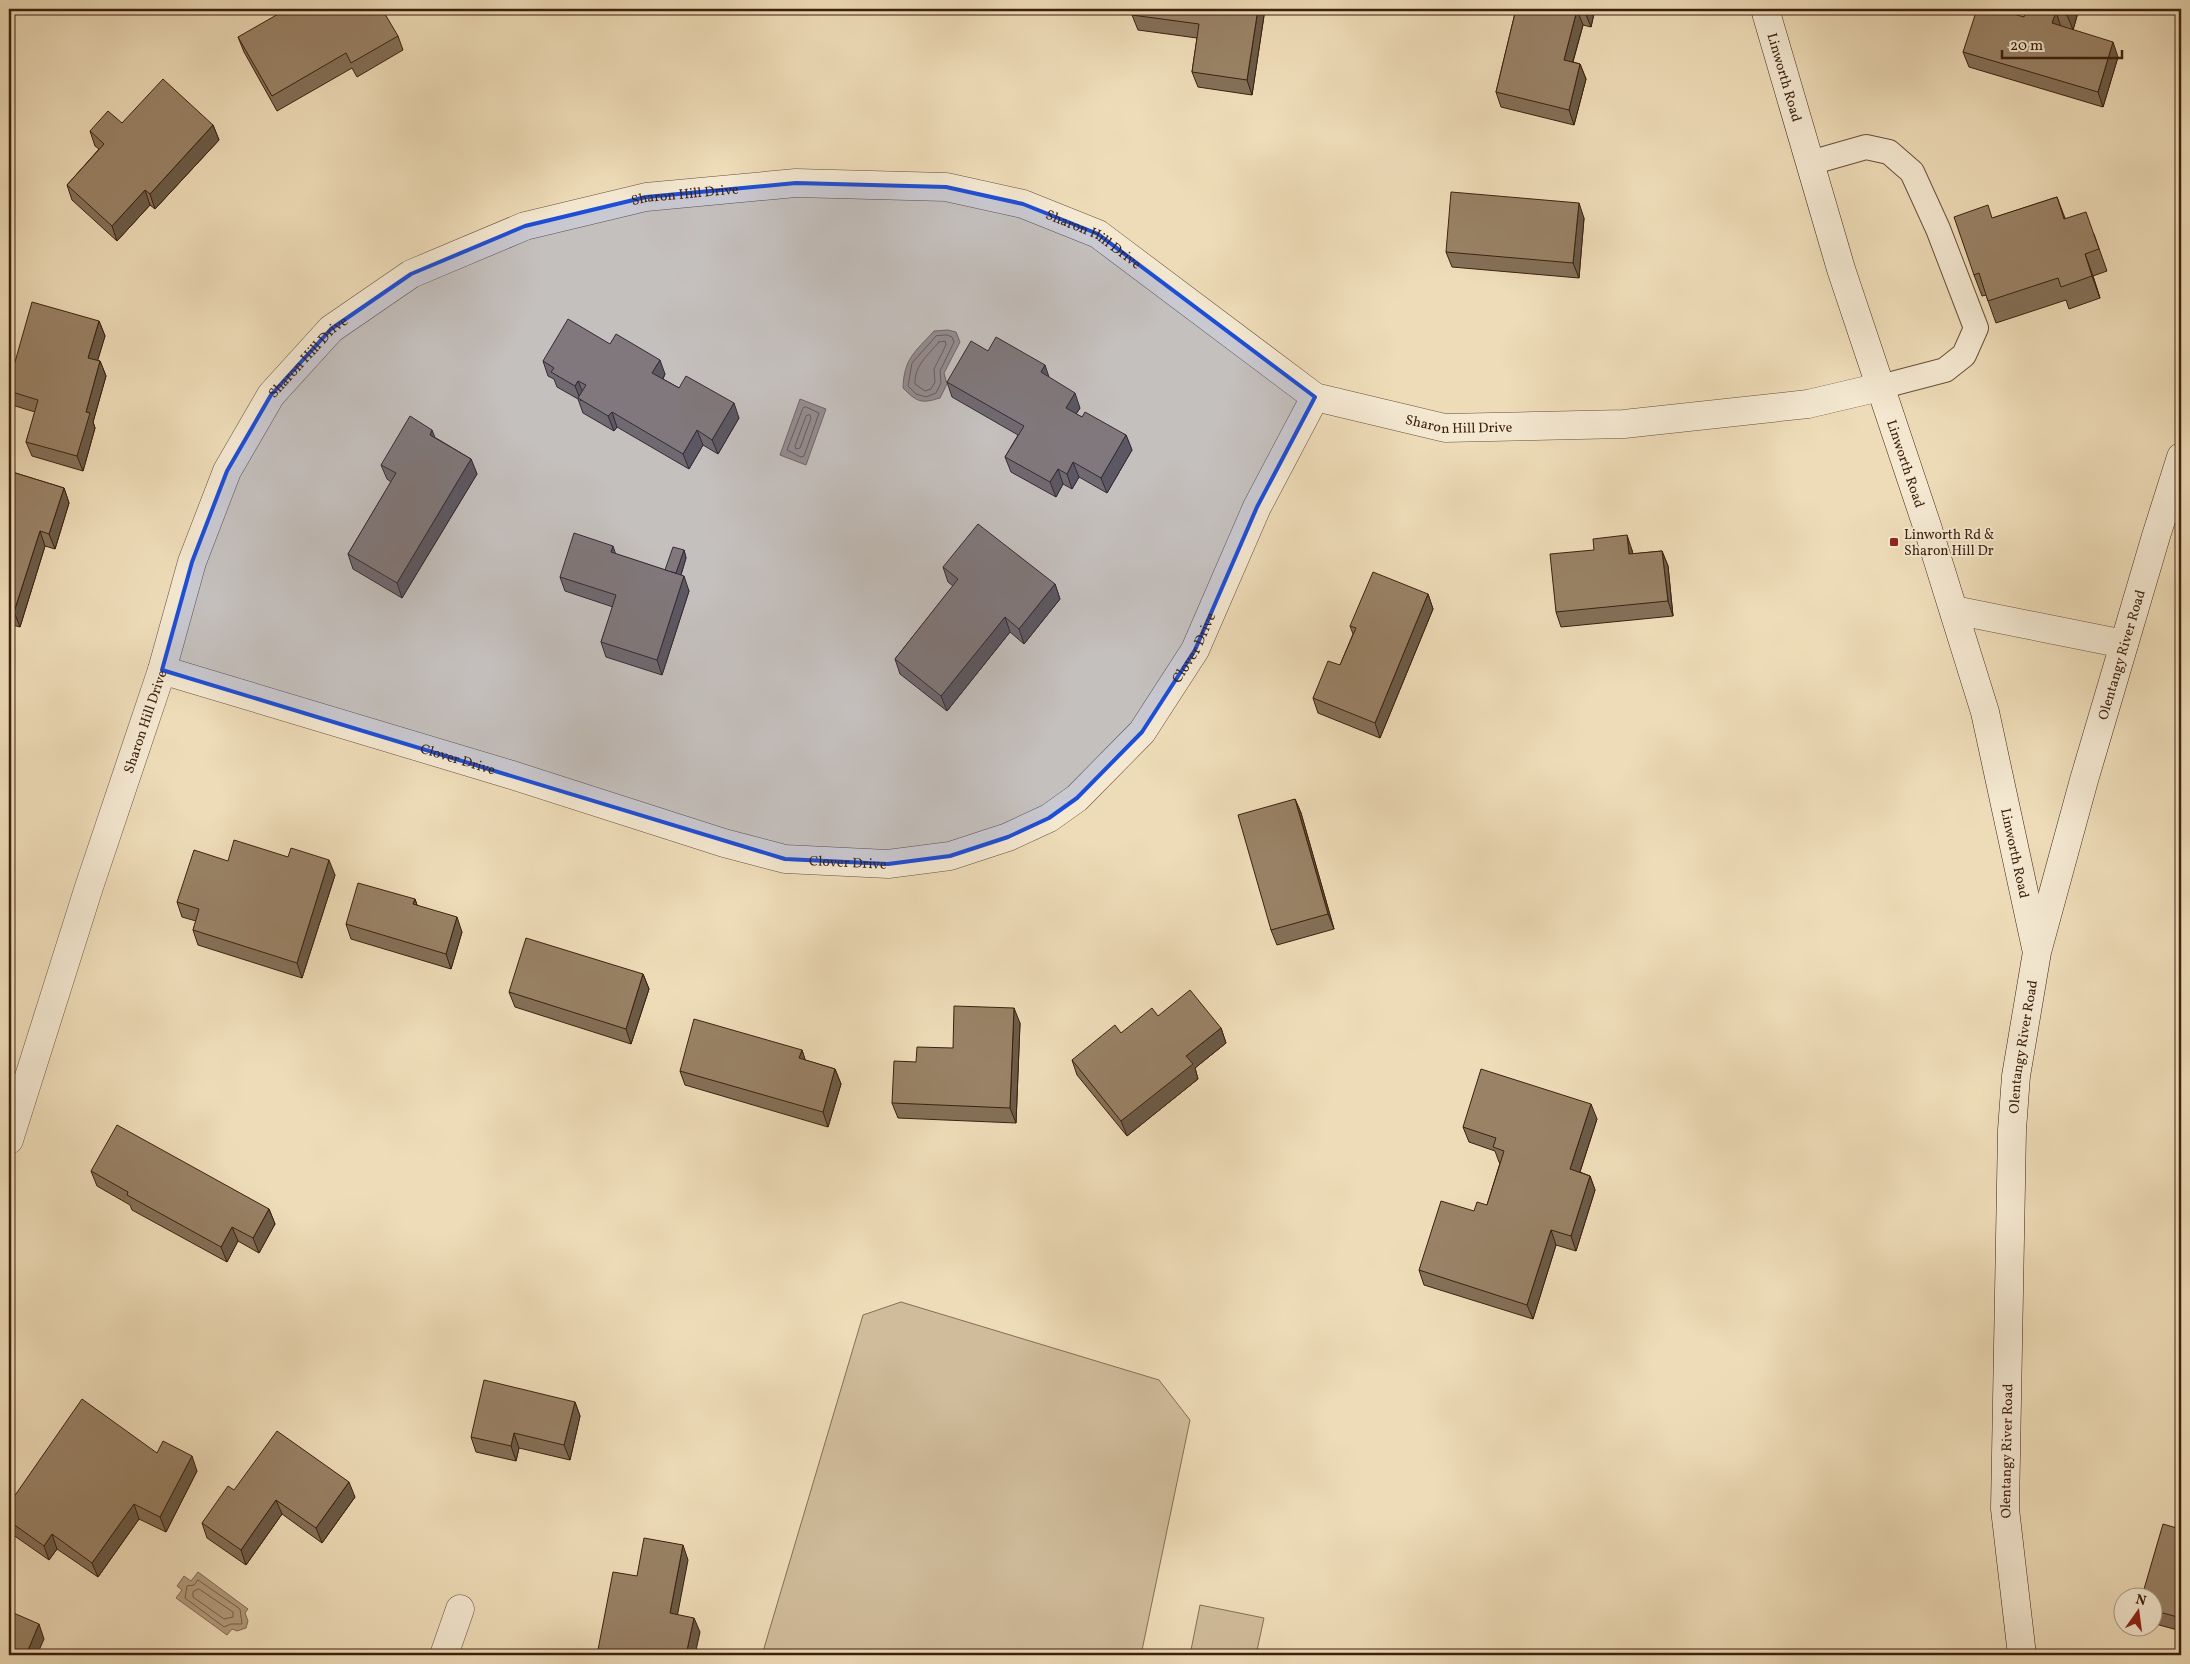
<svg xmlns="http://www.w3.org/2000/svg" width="2190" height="1664" font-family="Vollkorn,serif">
<rect width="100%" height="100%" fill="#eedcb8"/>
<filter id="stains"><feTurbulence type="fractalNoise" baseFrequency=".004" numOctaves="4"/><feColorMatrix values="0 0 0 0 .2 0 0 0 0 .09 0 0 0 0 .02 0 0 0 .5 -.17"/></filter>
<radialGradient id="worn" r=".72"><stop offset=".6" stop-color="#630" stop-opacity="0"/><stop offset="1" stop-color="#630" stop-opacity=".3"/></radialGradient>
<g fill="#d0bc9b" stroke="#866e54">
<path d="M901,1302L1159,1380L1190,1420L1141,1655H762L863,1315Z"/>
<path d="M1200,1605L1264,1618L1256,1655H1190Z"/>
</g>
<g fill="#b29c7e" stroke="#836a51">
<path d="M948,330L956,332L960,342L944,373L947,384L940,398C921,404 917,402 903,388C904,358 915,352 934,331Z"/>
<path d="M800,399L826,409L806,465L780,455Z"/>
<path d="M198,1572L248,1609L245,1613L248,1621L246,1628L237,1631L232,1629L227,1635L176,1598L182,1590L177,1586L184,1576L191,1581Z"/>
</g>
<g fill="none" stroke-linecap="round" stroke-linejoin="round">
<g stroke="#785e46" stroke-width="1">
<path d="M947,335L952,337L954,342L940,371L941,383L936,393L926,397L916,394L908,386L912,363L936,336Z"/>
<path d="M939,342L945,341L946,345L934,369L935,382L931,389L925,391L915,384C914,366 928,355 939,342Z"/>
<path d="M806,407L819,413L804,456L801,457L787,450L803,408Z"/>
<path d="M810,415L811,418L800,448L796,449L795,446L806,416Z"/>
<path d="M198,1580L240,1609L242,1624H231L224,1627L185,1598L187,1586L194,1585Z"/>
<path d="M199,1589L233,1612V1617L224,1619L193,1597V1592Z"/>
</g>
<g stroke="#694f38" stroke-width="26">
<path id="lane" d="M1810,163L1866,147L1889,152L1912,172L1938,229L1976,328L1964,355L1945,370L1880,387"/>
</g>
<g stroke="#694f38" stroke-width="29">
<g id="street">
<path d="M1954,610L2124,644"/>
<path id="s1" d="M162,670L512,775L724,843L785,859L888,864L950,856L1008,837L1049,818L1077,798L1142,732L1195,650L1257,507L1315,397"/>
<path id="s2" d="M9,1140L89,887L162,670L192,562L227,471L271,395L331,329L411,274L525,226L646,197L796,183L946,187L1023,204L1098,234L1315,397L1445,428L1624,424L1808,404L1880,387"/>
<path d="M444,1655L460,1609"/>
</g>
</g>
<g stroke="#3d200e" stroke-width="29">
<g id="secondary">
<path id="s3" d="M1765,9L1841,269L1928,529L1985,712L2036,948"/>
<path id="s4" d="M2022,1655L2005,1509L2012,1130L2016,1076L2037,952L2084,780L2156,536L2181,457"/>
</g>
</g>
<use href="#lane" stroke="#f4e8d1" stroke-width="24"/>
<use href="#street" stroke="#f4e8d1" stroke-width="28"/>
<use href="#secondary" stroke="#f4e8d1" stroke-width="28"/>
</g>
<g fill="#847058" stroke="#3d200e">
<path d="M1133,9H1265L1252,95L1198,87L1192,72L1197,38L1138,30L1132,15Z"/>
<path d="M1516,9H1595L1591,27L1583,25L1573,62L1580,64L1586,79L1574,125L1501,107L1496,92Z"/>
<path d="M2014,9H2079L2073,30L2118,57L2103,107L1969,67L1963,52L2024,17L2025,15L2015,12Z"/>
<path d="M398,36L403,50L357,77L352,68L277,111L244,52L238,37Z"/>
<path d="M122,123L213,125L219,140L155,209L150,205L117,241L72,200L67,185L99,149L95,146L90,131Z"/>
<path d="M2057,197L2065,218L2094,234L2107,271L2093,276L2100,298L2069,309L2066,300L1996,323L1986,295L1982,296L1974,275L1993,218Z"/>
<path d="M1584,218L1579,278L1452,267L1446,252Z"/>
<path d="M99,321L105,336L97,361H100L106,376L93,422L95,428L83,471L32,456L26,442L35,412L12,405L9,396V383Z"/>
<path d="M988,351L1049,377L1080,408L1076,414L1082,417L1126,435L1132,450L1107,493L1079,477L1072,489L1063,484L1056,497L1011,472L1005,457L1018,435L952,397L947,382Z"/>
<path d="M543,361L665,374L663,379L679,388L739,418L718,454L703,445L689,469L617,427L614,431L583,413L578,399L557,387L554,379L548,376Z"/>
<path d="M436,438L471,459L477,474L402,598L353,569L348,554L391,482L387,479L381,465Z"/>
<path d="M9,471L64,488L69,503L55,549L45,546L20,627L9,624Z"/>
<path d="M684,550L686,558L681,575L689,591L662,675L606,657L601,642L613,607L565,591L560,577L616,554L665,570Z"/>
<path d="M1632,550L1633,554L1662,551L1668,566L1673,616L1561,627L1556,612Z"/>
<path d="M943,567L1055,584L1060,599L1024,644L1010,632L947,711L900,674L895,659L953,586L948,582Z"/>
<path d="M1428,594L1433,609L1380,738L1318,713L1313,698L1340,665L1353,634L1350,626Z"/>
<path d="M1295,799L1301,813L1334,929L1277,945L1271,930Z"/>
<path d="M228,861L335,875L302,978L198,945L193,930L196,921L182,917L177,902Z"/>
<path d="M415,899L417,905L462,932L451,969L351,939L346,924Z"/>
<path d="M643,974L649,989L631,1044L515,1007L509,992Z"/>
<path d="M1158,1016L1221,1028L1226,1043L1195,1068L1198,1079L1127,1136L1077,1075L1072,1060Z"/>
<path d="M1020,1023L1016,1123L898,1118L892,1103L916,1062Z"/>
<path d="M802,1050L805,1060L835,1069L841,1084L828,1127L685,1085L680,1071Z"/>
<path d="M1597,1119L1580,1172L1590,1176L1595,1190L1576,1251L1556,1245L1533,1319L1424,1285L1419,1270L1487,1205L1500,1163L1499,1162L1495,1151L1469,1142L1463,1127Z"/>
<path d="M91,1171L269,1209L275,1224L259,1253L238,1241L227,1262L132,1210L130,1205L97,1186Z"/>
<path d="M575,1402L580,1416L570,1460L519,1448L516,1461L476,1452L471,1437Z"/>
<path d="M157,1453L197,1471L166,1532L139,1519L98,1577L57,1549L49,1560L9,1532V1504Z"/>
<path d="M234,1490L355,1497L322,1543L282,1514L246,1565L207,1538L202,1523Z"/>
<path d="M2181,1523V1631L2152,1623V1596Z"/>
</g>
<g fill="#6b5b47" stroke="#3d200e">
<path d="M1258,9H1265L1252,95L1247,80Z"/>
<path d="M1586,9H1595L1591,27L1585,12Z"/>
<path d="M2069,9H2079L2073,30L2067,15Z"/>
<path d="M1577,10L1583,25L1569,75L1564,60Z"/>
<path d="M2056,12L2061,27L2052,23Z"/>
<path d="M2113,42L2118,57L2103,107L2098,92Z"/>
<path d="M1580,64L1586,79L1574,125L1569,110Z"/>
<path d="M213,125L219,140L155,209L150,194Z"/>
<path d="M145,190L150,205L117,241L112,226Z"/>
<path d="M1579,203L1584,218L1579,278L1573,263Z"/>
<path d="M2085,254L2093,276L2100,298L2092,276Z"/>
<path d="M99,321L105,336L94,373L88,358Z"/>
<path d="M660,360L665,374L658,388L652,373Z"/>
<path d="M100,361L106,376L93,422L95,428L83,471L77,456L86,412Z"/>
<path d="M1045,365L1050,380L1041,372Z"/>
<path d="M578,381L584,395L581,401L575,386Z"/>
<path d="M1075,393L1080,408L1071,422L1066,408Z"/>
<path d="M734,403L739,418L718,454L712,440Z"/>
<path d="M612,412L617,427L614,431L608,416Z"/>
<path d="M432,430L438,445L430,435Z"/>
<path d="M697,430L703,445L689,469L683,454Z"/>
<path d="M1126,435L1132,450L1107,493L1101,478Z"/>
<path d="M471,459L477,474L402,598L397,583Z"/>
<path d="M1073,462L1079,477L1072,489L1067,474Z"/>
<path d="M1058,469L1063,484L1056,497L1050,482Z"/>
<path d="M64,488L69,503L55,549L49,534Z"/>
<path d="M40,531L45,546L20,627L14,612Z"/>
<path d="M1627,535L1632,550L1634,569L1629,554Z"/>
<path d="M613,546L618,561L611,552Z"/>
<path d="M684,550L686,558L678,584L675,576Z"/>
<path d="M1662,551L1668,566L1673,616L1668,601Z"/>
<path d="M684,576L689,591L662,675L657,660Z"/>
<path d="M1055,584L1060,599L1024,644L1019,629Z"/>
<path d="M1428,594L1433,609L1380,738L1375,723Z"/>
<path d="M1005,617L1010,632L947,711L941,696Z"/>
<path d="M1295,799L1301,813L1334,929L1328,914Z"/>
<path d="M329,860L335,875L302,978L297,963Z"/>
<path d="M415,899L420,914L413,904Z"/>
<path d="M457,917L462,932L451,969L446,954Z"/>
<path d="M643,974L649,989L631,1044L626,1029Z"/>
<path d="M1014,1008L1020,1023L1016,1123L1010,1108Z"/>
<path d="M1221,1028L1226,1043L1195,1068L1198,1079L1127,1136L1121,1121L1186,1056Z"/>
<path d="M802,1050L807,1065L799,1058Z"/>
<path d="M835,1069L841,1084L828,1127L823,1112Z"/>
<path d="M1591,1104L1597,1119L1576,1184L1570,1169Z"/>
<path d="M1590,1176L1595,1190L1576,1251L1571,1236Z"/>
<path d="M269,1209L275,1224L259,1253L253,1238Z"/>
<path d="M232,1227L238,1241L227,1262L221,1247Z"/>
<path d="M1551,1230L1556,1245L1533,1319L1527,1305Z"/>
<path d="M575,1402L580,1416L570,1460L564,1445Z"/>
<path d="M514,1433L519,1448L516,1461L511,1446Z"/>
<path d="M192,1456L197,1471L166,1532L160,1517Z"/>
<path d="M349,1482L355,1497L322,1543L316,1528Z"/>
<path d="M276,1500L282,1514L246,1565L241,1550Z"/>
<path d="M134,1504L139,1519L98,1577L92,1563Z"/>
<path d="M52,1534L57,1549L49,1560L44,1546Z"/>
<path d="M683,1545L688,1560L675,1628L670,1613Z"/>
<path d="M694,1618L700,1632L695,1655H686Z"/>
<path d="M39,1624L44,1639L37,1655H26Z"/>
</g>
<g fill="#998266" stroke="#3d200e">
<path d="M287,9H382L398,36L351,63L346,53L272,96L238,37Z"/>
<path d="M1133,9H1258L1247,80L1192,72L1199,24L1132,15Z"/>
<path d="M1516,9H1586L1585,12L1577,10L1564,60L1580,64L1569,110L1496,92Z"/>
<path d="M1977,9H1997L2024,17L2026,9H2069L2067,15L2056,12L2052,23L2113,42L2098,92L1963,52Z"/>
<path d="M163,79L213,125L150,194L145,190L112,226L67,185L104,144L90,131L108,111L122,123Z"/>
<path d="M1451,192L1579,203L1573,263L1446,252Z"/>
<path d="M2057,197L2064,219L2086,212L2099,249L2085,254L2092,276L2061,287L2058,278L1988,301L1979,273L1974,275L1954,217L1988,205L1992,218Z"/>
<path d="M32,302L99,321L88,358L100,361L86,412L90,413L77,456L26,442L38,400L9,391V383Z"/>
<path d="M568,319L610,344L616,334L660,360L652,373L679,388L686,376L734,403L712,440L697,430L683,454L612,412L608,416L578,398L586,385L578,381L575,386L551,372L554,368L543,361Z"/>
<path d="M996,337L1045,365L1041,372L1075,393L1066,408L1082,417L1085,412L1126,435L1101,478L1073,462L1067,474L1058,469L1050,482L1005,457L1024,426L947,382L971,341L988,351Z"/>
<path d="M410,416L432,430L430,435L471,459L397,583L348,554L396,473L381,465Z"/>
<path d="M9,471L64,488L49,534L40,531L14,612L9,611Z"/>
<path d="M978,524L1055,584L1019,629L1005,617L941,696L895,659L958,579L943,567Z"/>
<path d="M574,533L613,546L611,552L684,576L657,660L601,642L616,595L560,577Z"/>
<path d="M1627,535L1629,554L1662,551L1668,601L1556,612L1550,554L1594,550L1593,539Z"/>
<path d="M673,547L684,550L676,573L665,570Z"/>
<path d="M1373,572L1428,594L1375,723L1313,698L1328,661L1340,665L1356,628L1350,626Z"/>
<path d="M1295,799L1328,914L1271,930L1238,815Z"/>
<path d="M234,840L288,857L291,848L329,860L297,963L193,930L199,909L177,902L194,850L228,861Z"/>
<path d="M358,883L415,899L413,904L457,917L446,954L346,924Z"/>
<path d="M526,938L643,974L626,1029L509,992Z"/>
<path d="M1190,990L1221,1028L1186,1056L1193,1064L1121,1121L1072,1060L1115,1025L1121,1033L1152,1008L1158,1016Z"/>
<path d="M954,1006L1014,1008L1010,1108L892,1103L894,1061L916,1062L917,1047L953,1048Z"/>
<path d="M694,1019L802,1050L799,1058L835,1069L823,1112L680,1071Z"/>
<path d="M1481,1069L1591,1104L1570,1169L1590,1176L1571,1236L1551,1230L1527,1305L1419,1270L1441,1201L1474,1211L1477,1202L1487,1205L1504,1151L1493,1147L1496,1138L1463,1127Z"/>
<path d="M117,1125L269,1209L253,1238L232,1227L221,1247L127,1195L128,1192L91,1171Z"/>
<path d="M484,1380L575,1402L564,1445L514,1433L511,1446L471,1437Z"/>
<path d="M82,1399L157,1453L163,1441L192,1456L160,1517L134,1504L92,1563L52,1534L44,1546L9,1521V1504Z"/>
<path d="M277,1431L349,1482L316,1528L276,1500L241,1550L202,1523L228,1486L234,1490Z"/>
<path d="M2181,1523V1618L2152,1610V1596H2142L2163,1524L2180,1529Z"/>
<path d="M644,1538L683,1545L670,1613L694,1618L686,1655H597L613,1572L637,1576Z"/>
<path d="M9,1611L39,1624L26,1655H9Z"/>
</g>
<path fill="#1d4ed8" fill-opacity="0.2" stroke="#1d4ed8" stroke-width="4" stroke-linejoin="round" d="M796,183L946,187L1023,204L1098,234L1315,397L1257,507L1195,650L1142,732L1077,798L1049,818L1008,837L950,856L888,864L785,859L162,670L192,562L227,471L271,395L331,329L411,274L525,226L646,197Z"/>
<rect fill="#8f2418" stroke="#f4e8d1" stroke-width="2" x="1889" y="537" width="10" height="10" rx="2.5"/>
<g text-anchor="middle" stroke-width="4" stroke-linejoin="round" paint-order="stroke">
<g font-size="14" fill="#3d200e" stroke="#f4e8d1">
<text dy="5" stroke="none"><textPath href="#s3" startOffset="71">Linworth Road</textPath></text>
<text dy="5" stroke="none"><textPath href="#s2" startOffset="1265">Sharon Hill Drive</textPath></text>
<text dy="5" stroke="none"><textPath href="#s2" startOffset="1685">Sharon Hill Drive</textPath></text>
<text dy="5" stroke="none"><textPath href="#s2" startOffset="845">Sharon Hill Drive</textPath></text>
<text dy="5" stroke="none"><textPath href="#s2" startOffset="2105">Sharon Hill Drive</textPath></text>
<text dy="5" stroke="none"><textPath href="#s3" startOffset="476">Linworth Road</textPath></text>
<text dy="5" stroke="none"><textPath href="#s1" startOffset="1149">Clover Drive</textPath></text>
<text dy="5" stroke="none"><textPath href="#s4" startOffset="1015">Olentangy River Road</textPath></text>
<text dy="5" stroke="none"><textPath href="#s2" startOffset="440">Sharon Hill Drive</textPath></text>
<text dy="5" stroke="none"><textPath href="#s1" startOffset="309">Clover Drive</textPath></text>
<text dy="5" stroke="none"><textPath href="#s3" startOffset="881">Linworth Road</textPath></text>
<text dy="5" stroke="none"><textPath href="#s1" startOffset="714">Clover Drive</textPath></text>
<text dy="5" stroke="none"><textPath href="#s4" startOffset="610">Olentangy River Road</textPath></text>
<text dy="5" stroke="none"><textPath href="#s4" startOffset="205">Olentangy River Road</textPath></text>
</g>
<g font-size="14" fill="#3d200e" stroke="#f4e8d1" text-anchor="start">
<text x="1904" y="539">Linworth Rd &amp;<tspan x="1904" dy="16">Sharon Hill Dr</tspan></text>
</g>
</g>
<rect width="2190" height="1664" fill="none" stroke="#eedcb8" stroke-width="30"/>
<rect x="10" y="10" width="2170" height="1644" fill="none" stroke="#3d200e" stroke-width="2.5"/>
<rect x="15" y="15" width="2160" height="1634" fill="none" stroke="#3d200e"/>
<g transform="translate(2138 1612) rotate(14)"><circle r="24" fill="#f4e8d1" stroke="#ab9883"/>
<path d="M0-4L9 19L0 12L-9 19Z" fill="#8f2418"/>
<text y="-8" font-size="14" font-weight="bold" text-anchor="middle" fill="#3d200e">N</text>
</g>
<path d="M2002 50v8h120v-8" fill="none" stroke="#3d200e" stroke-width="2.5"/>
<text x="2010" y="50" font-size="15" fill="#3d200e" stroke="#f4e8d1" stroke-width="4" paint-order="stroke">20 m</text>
<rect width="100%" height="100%" filter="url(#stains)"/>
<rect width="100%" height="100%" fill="url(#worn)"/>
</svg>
